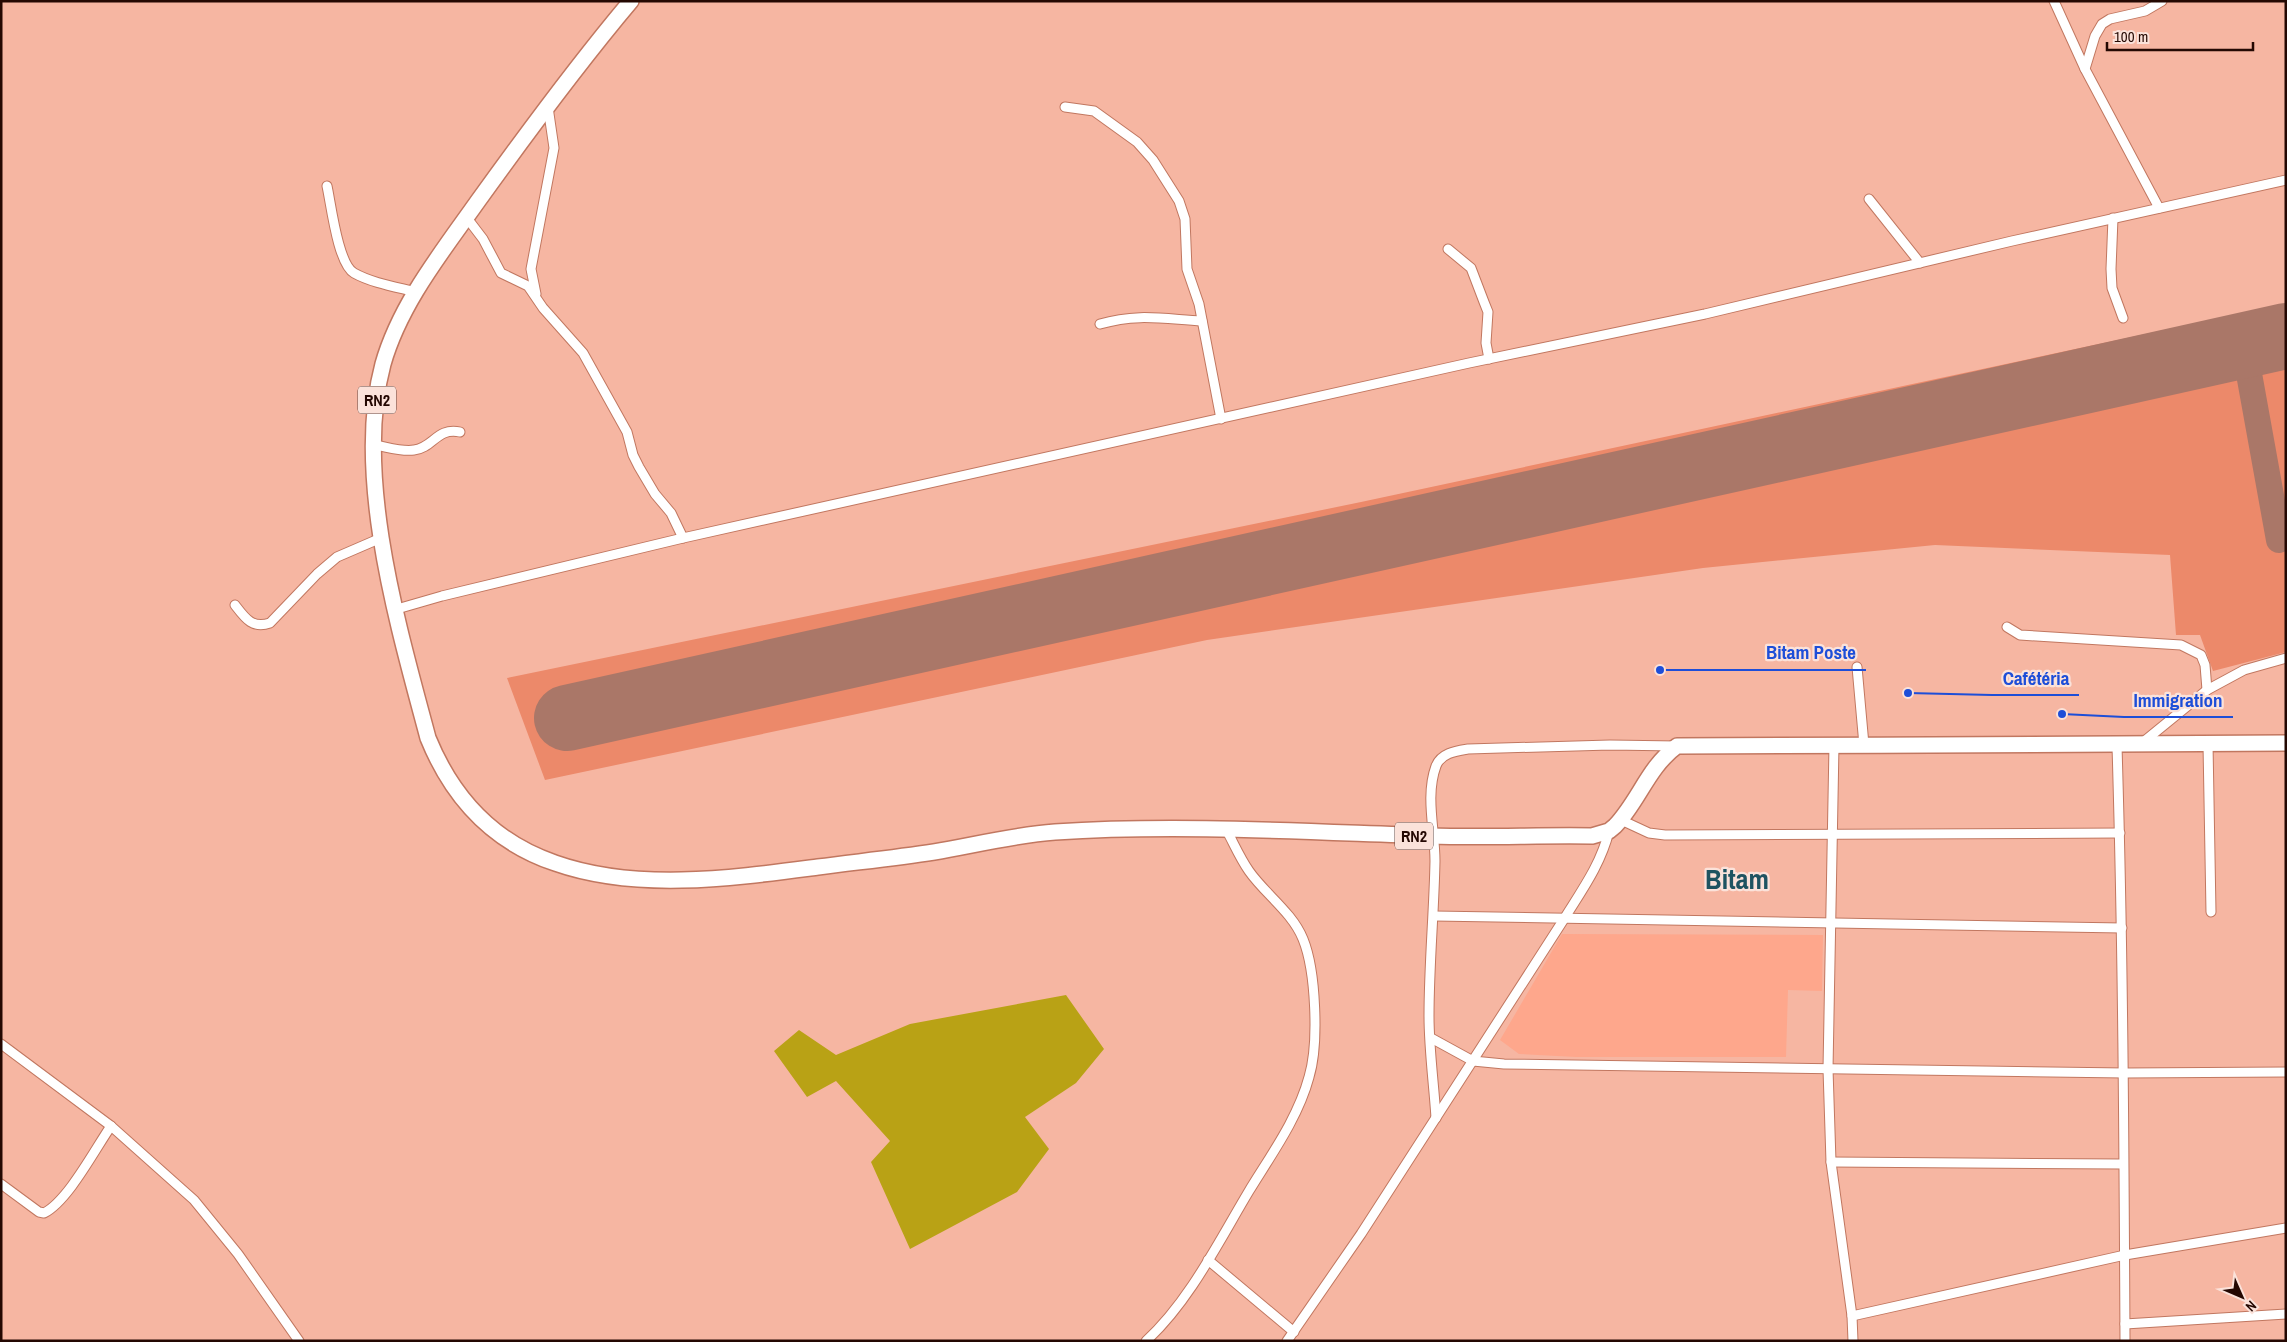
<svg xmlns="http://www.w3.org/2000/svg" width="2287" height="1342" font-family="'Archivo Narrow',sans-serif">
<rect width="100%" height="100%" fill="#f6b6a2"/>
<path fill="#fea78c" d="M1562,934L1823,935L1822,991L1788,990L1786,1057H1576L1519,1054L1500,1040Z"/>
<path fill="#ec896a" d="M2286,304V652L2213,671L2200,635H2176L2170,555L1935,545L1703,568L1207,640L545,780L507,678L1361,502Z"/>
<path fill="#b9a215" d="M1066,995L1104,1049L1076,1083L1025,1117L1049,1149L1017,1192L910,1249L871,1162L890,1141L836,1081L807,1097L774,1051L799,1030L836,1055L910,1024Z"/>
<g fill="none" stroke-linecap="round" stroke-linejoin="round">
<path stroke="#aa7768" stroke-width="26" d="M2244,346L2279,540"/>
<path stroke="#aa7768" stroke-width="66" d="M567,718L2286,336"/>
<g stroke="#c17760" stroke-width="11">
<g id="minor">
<path d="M2054,1L2085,69L2159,208"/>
<path d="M2085,69L2095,36L2102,24L2110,19L2145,11L2162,1"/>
<path d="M1065,107L1094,111L1137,142L1153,160L1179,201L1185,219L1187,269L1199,304L1221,419"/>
<path d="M327,186C331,204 338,264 354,273C372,283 396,287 416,292"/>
<path d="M1869,199L1920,263"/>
<path d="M467,218L483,239L501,273L528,286L543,308L583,353L627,432L633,455L639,467L655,494L671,513L683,538"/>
<path d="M2113,218L2111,269L2112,288L2123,318"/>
<path d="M1448,249L1471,268L1484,302L1488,312L1486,343L1489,359"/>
<path d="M536,294L531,269L554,148L548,107"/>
<path d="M1100,324C1137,313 1164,319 1202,321"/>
<path d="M375,445C387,447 402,452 414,450C433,448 437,427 460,432"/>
<path d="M235,605C245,618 252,629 270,623L317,574L337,557L381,538"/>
<path d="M397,609L442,596L683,538L1469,363L1705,314L2012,241L2286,180"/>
<path d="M2007,627L2020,635L2181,645L2201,655L2205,665L2207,690"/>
<path d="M1857,667L1864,745"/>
<path d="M2142,743L2207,690L2244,670L2286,658"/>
<path d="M2208,744L2211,912"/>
<path d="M1834,745L1828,1069L1831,1162L1852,1316L1853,1341"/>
<path d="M2117,746C2123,944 2124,1142 2125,1341"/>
<path d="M1621,820L1649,833L1665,835L2120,833"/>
<path d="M1434,916L2122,928"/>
<path d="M1431,1038L1473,1061L1504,1064L2125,1073L2286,1072"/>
<path d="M1,1044L111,1126L194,1200L238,1254L299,1341"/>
<path d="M1436,1118C1434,1085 1429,1050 1429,1016C1429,964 1434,913 1435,861C1435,830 1425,796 1436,766C1441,753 1456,751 1468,749L1610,745L1677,746"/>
<path d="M1831,1162L2122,1164"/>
<path d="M1,1184L39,1212L44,1213C68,1201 95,1149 111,1126"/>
<path d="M1208,1260L1294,1332"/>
<path d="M1852,1316L2125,1255L2286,1228"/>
<path d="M2125,1324L2286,1314"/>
<path d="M1146,1341C1189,1302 1219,1241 1249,1191C1271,1155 1298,1118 1309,1077C1319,1044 1316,971 1303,939C1292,912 1265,894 1249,871C1240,858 1234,844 1227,831"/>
<path d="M1287,1341L1361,1234L1564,919C1582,890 1601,864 1609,831"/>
</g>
</g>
<g stroke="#c17760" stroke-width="18">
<path id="trunk" d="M631,1C577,65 527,133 478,201C442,252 400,304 383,364C353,475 399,629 428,738C452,797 493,842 555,863C637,892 734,878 818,867C856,862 895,858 934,852C975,845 1014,835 1055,832C1179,824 1307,832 1431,836C1485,838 1538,835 1592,836L1609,831L1615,826C1639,801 1648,767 1677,746C1880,745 2083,745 2286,743"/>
</g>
<use href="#minor" stroke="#fff" stroke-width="9"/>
<use href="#trunk" stroke="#fff" stroke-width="15"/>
</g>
<g text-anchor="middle" stroke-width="4.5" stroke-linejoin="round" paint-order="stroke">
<g fill="#fbe2da" stroke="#644943" stroke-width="1">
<rect x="358" y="386.5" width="38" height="27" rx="4"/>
<rect x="1395" y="822.5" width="38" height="27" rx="4"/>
</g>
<g font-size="16" font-weight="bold" fill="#240802">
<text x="377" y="406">RN2</text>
<text x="1414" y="842">RN2</text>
</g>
<g font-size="28" font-weight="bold" fill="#1e5361" stroke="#fbe2da">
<text x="1737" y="889">Bitam</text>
</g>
</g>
<path fill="none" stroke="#1d4ed8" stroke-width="2" d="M1660 670L1756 670H1866M1908 693L1992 695H2079M2062 714L2124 717H2233"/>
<g fill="#1d4ed8" stroke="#fbe2da" stroke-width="2">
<circle cx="1660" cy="670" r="5"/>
<circle cx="1908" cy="693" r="5"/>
<circle cx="2062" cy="714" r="5"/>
</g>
<g font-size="19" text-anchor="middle" font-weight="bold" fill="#1d4ed8" stroke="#fbe2da" stroke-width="4.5" stroke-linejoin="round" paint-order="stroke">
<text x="1811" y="659">Bitam Poste</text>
<text x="2036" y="685">Cafétéria</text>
<text x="2178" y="707">Immigration</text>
</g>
<rect width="2287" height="1342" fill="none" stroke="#240802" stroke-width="5"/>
<g transform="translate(2242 1297) rotate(135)" stroke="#fbe2da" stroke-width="4" paint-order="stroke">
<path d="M0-4L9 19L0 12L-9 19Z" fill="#240802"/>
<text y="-8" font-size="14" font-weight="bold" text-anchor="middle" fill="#240802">N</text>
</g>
<path d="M2107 42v8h146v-8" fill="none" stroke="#240802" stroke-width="2.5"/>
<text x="2114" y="42" font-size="15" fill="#240802" stroke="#fbe2da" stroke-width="4" paint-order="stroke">100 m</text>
</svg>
